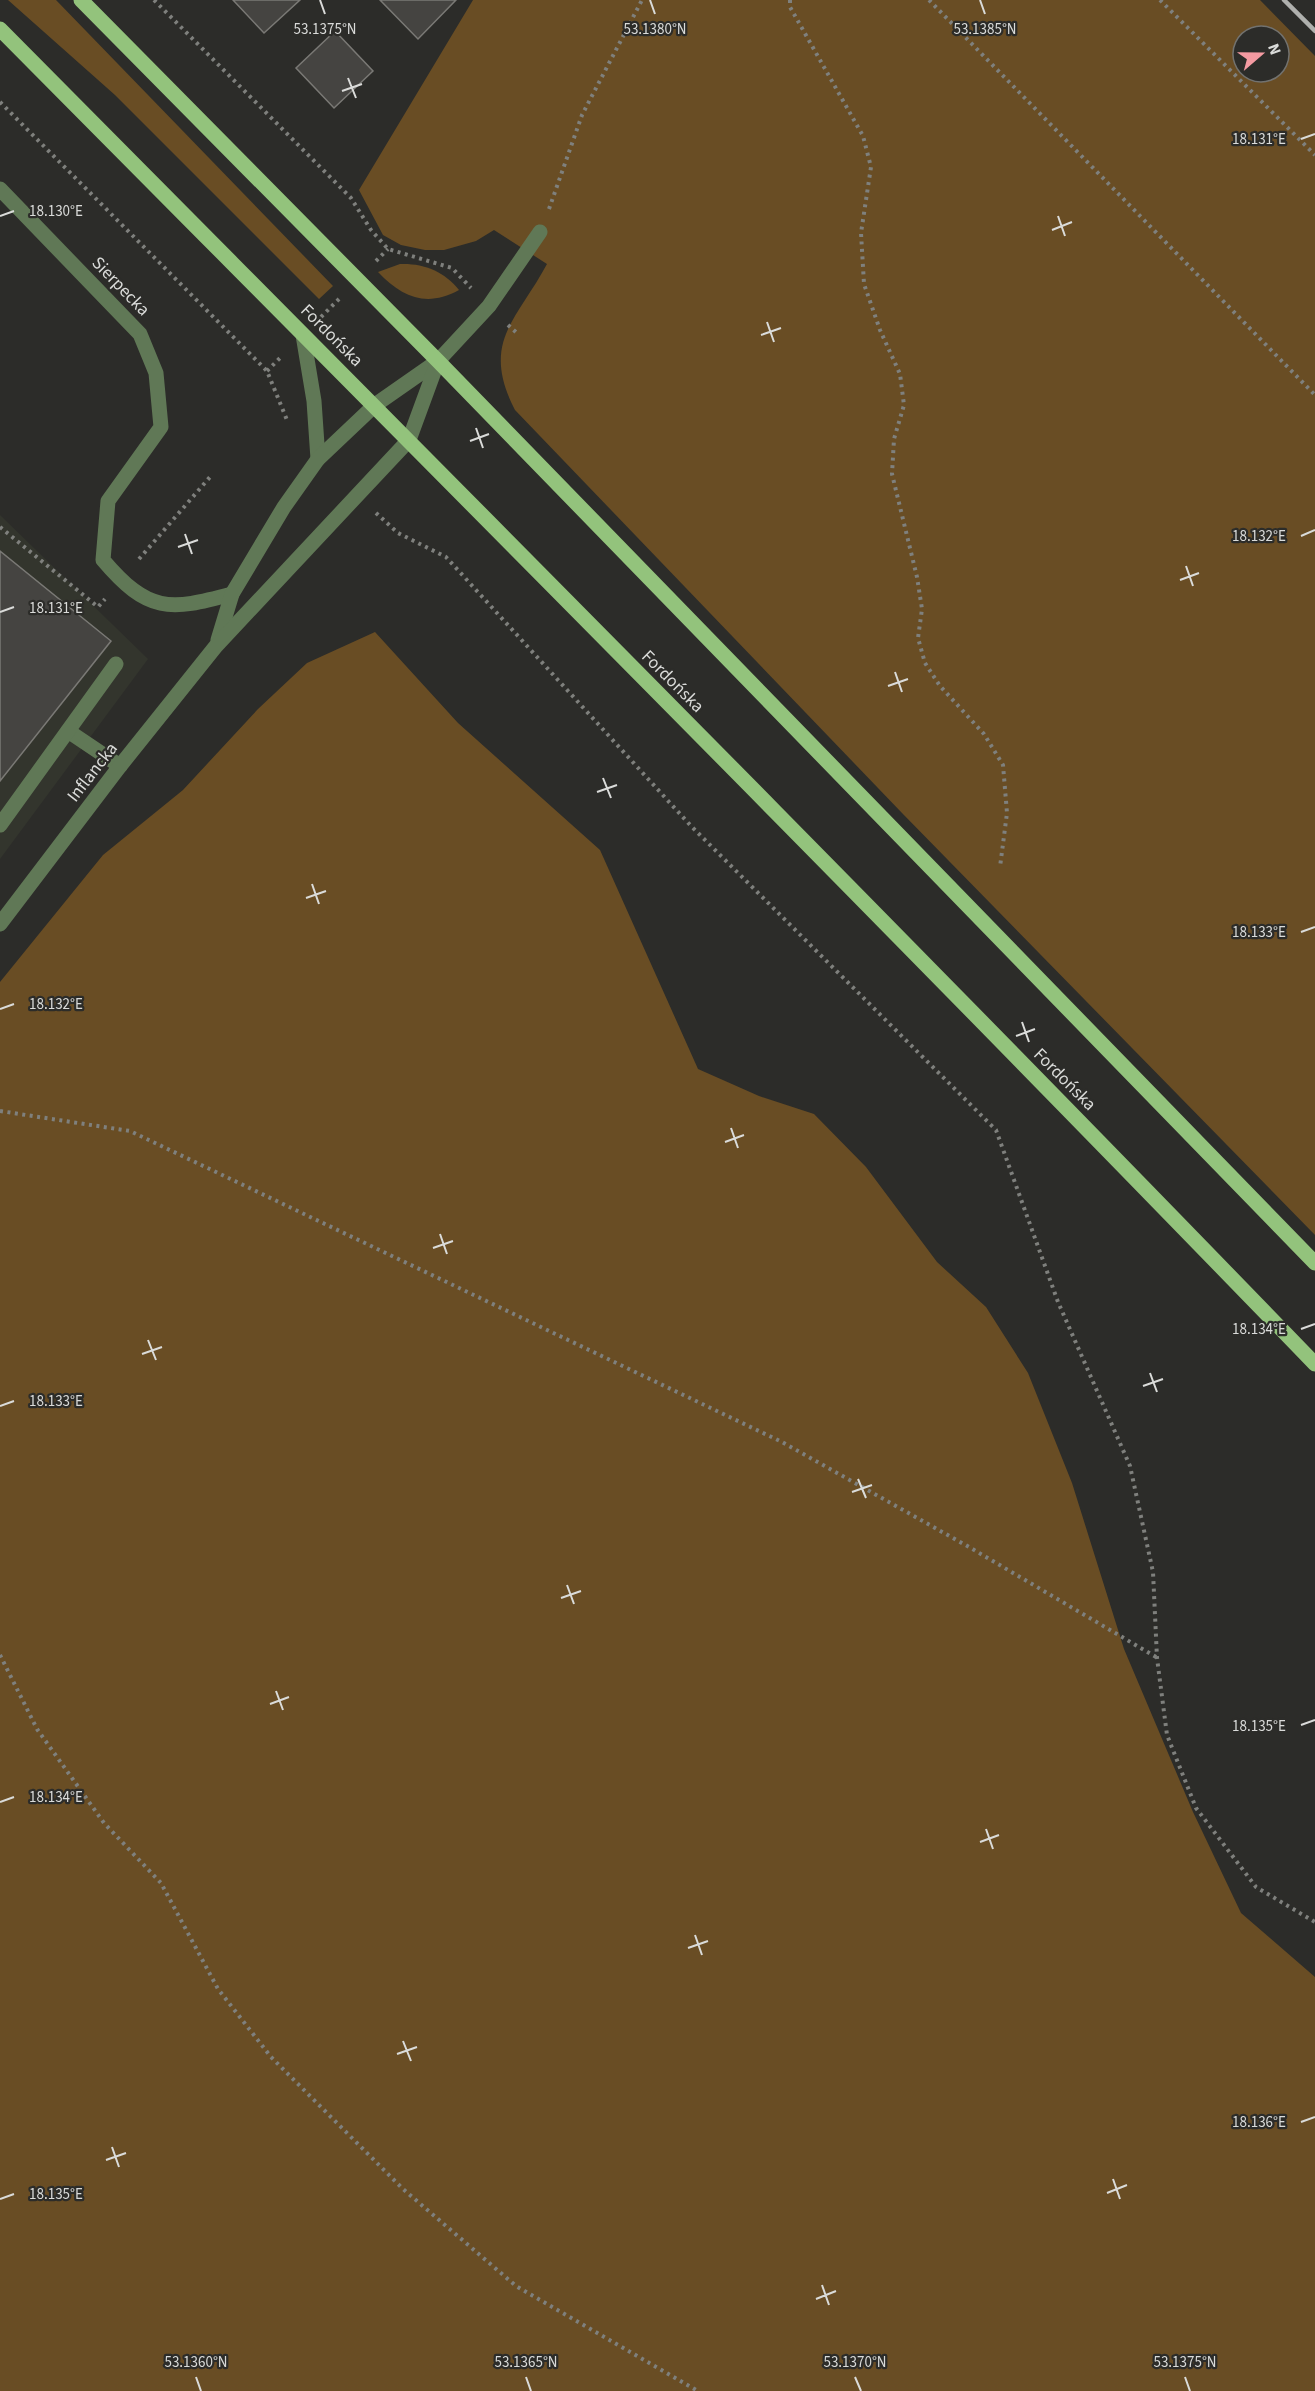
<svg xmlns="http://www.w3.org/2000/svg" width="1315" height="2391" font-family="'Source Sans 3',sans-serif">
<rect width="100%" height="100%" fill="#2c2c29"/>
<path fill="#33352d" d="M0,515L148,659L0,859Z"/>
<g fill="#694d24" fill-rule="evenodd">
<path d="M8,0H56L333,286L319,299L115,95Z"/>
<path d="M473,0H1260L1315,56V1235L902,813L515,410C480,342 517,320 547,264L494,230L476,241L444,250H425L401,245L383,235L359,190ZM1243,36H1279V72H1243Z"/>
<path d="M400,264C423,263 444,271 459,290C426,308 402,297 378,272Z"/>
<path d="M375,632L458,723L600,850L698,1069L759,1096L814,1114L866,1167L937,1262L986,1307L1028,1373L1072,1483L1124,1649L1193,1812L1241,1913L1315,1977V2391H0V982L103,855L183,790L258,709L307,663Z"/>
</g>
<g fill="#454441" stroke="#7a7975" stroke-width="1.5">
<path d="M233,0H300L264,33Z"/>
<path d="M380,0H456L418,39Z"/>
<path d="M335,31L373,71L334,108L296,68Z"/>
<path d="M0,551L111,641L0,781Z"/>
</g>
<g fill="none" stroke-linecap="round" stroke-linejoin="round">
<g stroke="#7f807d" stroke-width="4" stroke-dasharray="3 4.5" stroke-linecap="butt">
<path d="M154,0L351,198L371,230L388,249L452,268L471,288"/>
<path d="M790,0V7L863,136L871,167L861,233L864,284L880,330L900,374L904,405L894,439L892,474L917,577L922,609L918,638L925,663L940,686L984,734L1003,765L1007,813L1000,867"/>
<path d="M929,0L1315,395"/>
<path d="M1160,0L1315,155"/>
<path d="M0,102L267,371L287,420"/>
<path d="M549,209L582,115L642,0"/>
<path d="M376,261L388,249"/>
<path d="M321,317L339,299"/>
<path d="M508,325L518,334"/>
<path d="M267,371L280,358"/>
<path d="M376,513L398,533L446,557L691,826L996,1130L1058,1302L1130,1466L1153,1572L1157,1658L1167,1735L1196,1808L1256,1887L1315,1922"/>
<path d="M0,527L98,607L105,599"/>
<path d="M139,559L210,477"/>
<path d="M0,1111L130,1131L782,1442L969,1547L1156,1657"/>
<path d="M0,1655L37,1729L104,1823L161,1883L218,1989L271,2057L403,2189L516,2286L698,2391"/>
</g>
<g stroke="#607856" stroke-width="15">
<path d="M0,189L140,334L156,373L161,427L108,501L103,560C148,613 169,611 232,594"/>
<path d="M303,335L314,401L318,459"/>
<path d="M218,640L232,594L284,507L318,459L375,405L438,361L489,306L540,232"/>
<path d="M68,731L120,766"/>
<path d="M0,825L116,664"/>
<path d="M0,924L120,766L216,646L409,440L438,361"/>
</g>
<g stroke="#93c37c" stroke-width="15">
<path d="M81,0L438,361L1315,1263"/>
<path d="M0,29C440,473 881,915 1315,1364"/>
</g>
<path stroke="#afb0ad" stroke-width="4.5" d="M1284,0L1315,31"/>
</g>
<path fill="none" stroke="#dadbd9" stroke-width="2" d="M320,0L325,14M650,0L655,14M980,0L985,14M348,78L356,98M342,91L362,84M1301,139L1315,134M0,216L14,211M1058,216L1065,236M1052,230L1072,222M767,322L774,342M761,335L781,328M476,428L483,448M470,441L489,434M185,534L192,554M1301,536L1315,530M178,547L198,540M1186,566L1193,586M1180,580L1199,573M0,612L14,607M895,672L902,692M888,686L908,679M603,778L611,798M597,792L617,785M312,884L319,904M306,898L326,891M1301,932L1315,927M0,1009L14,1004M1022,1022L1029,1042M1016,1036L1035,1029M731,1128L738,1148M725,1142L744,1135M440,1234L447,1254M433,1248L453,1241M1301,1329L1315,1324M148,1340L156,1360M142,1354L162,1347M1150,1373L1157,1392M1143,1386L1163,1379M0,1406L14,1401M858,1479L866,1498M852,1492L872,1485M567,1585L574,1604M561,1598L581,1591M276,1691L283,1710M270,1704L289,1697M1301,1725L1315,1720M0,1802L14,1797M986,1829L993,1849M980,1842L999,1835M695,1935L702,1955M688,1948L708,1941M403,2041L411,2061M397,2054L417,2047M1301,2122L1315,2117M112,2147L119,2167M106,2160L126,2153M1113,2179L1120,2199M1107,2193L1127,2185M0,2199L14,2194M822,2285L829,2305M816,2299L836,2291M196,2377L201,2391M526,2377L531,2391M855,2377L861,2391M1185,2377L1190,2391"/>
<g text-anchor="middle" stroke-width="4.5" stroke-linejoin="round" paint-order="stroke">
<g font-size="18" fill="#dadbd9" stroke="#2c2c29">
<text transform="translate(121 286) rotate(46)" y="6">Sierpecka</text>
<text transform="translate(332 335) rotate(45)" y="6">Fordońska</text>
<text transform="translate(673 681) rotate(45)" y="6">Fordońska</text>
<text transform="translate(92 772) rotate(-52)" y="6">Inflancka</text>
<text transform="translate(1065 1079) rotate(45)" y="6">Fordońska</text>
</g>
</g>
<g font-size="15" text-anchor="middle" fill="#dadbd9" stroke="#2c2c29" stroke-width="4.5" stroke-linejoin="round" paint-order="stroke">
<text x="655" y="34">53.1380°N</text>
<text x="325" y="34">53.1375°N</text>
<text x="985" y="34">53.1385°N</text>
<text x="1259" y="144">18.131°E</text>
<text x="56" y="216">18.130°E</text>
<text x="1259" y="541">18.132°E</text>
<text x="56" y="613">18.131°E</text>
<text x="1259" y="937">18.133°E</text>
<text x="56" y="1009">18.132°E</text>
<text x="1259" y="1334">18.134°E</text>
<text x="56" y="1406">18.133°E</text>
<text x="1259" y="1731">18.135°E</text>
<text x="56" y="1802">18.134°E</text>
<text x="1259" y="2127">18.136°E</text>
<text x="56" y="2199">18.135°E</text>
<text x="196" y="2367">53.1360°N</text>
<text x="526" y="2367">53.1365°N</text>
<text x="855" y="2367">53.1370°N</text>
<text x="1185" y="2367">53.1375°N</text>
</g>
<g transform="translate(1261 54) rotate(70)"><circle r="28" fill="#2c2c29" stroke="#72726f" stroke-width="1.5"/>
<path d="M0-4.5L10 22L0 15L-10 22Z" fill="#f49aa1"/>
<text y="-9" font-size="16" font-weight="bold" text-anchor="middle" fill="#dadbd9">N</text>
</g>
</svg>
